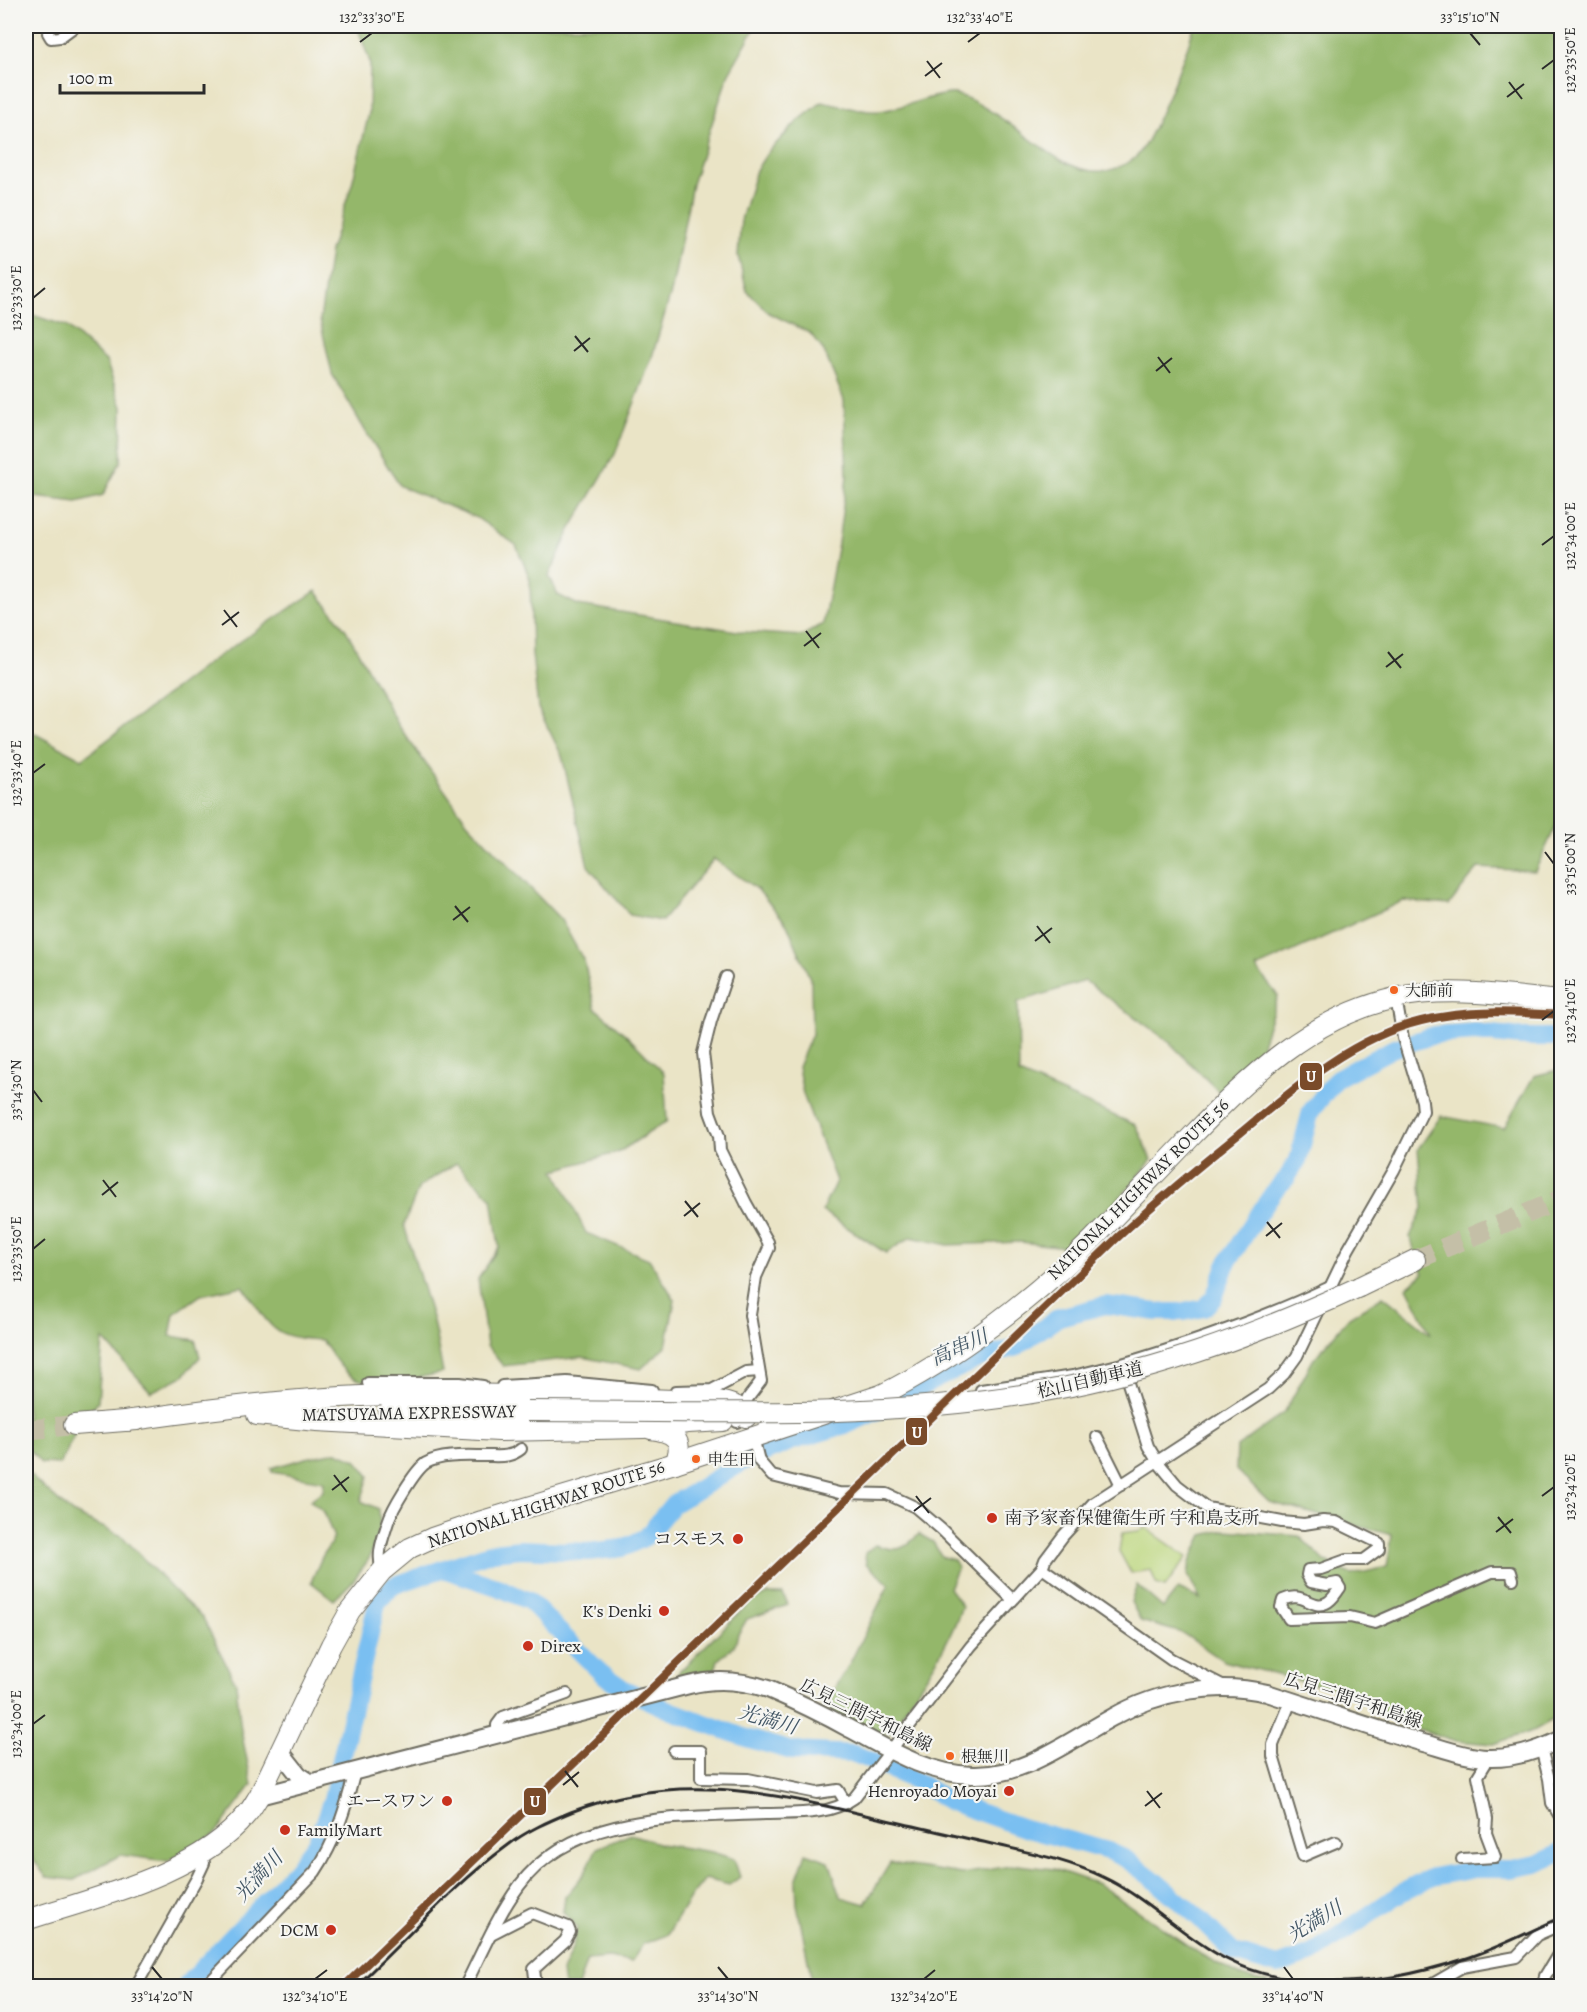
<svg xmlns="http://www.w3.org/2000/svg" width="1587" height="2012" font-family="Alegreya,'Noto Serif JP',serif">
<rect width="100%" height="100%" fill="#f6f6f2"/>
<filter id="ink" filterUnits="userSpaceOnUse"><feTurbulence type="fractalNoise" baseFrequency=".0167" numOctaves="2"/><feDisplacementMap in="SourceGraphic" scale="12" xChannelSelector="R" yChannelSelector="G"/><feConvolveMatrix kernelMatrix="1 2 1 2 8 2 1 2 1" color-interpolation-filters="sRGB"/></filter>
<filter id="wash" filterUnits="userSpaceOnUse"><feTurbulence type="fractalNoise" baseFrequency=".008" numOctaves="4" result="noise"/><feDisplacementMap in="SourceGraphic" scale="24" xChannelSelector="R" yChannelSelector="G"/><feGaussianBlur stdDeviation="1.35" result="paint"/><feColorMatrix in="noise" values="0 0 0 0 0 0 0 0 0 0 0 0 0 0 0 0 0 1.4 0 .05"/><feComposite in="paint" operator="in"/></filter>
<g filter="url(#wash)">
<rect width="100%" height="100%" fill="#eae4c6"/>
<path fill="#bbd67b" stroke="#738053" stroke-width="1.5" d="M1146,1528L1187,1557L1165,1587L1156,1584L1151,1570L1131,1573L1119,1551L1122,1533L1138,1531Z"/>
<g fill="#94b76b" stroke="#60714b" stroke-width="1.5">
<path d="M357,26H756L728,75L692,184L672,289L652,357L615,454L570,530L549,576L558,595L578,605L743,632L802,636L823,624L838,543L847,476L844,400L824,351L810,333L769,313L747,291L738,256L741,220L756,170L768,152L798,121L822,102C837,105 867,113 880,111C896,110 944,91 955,94C986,102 1030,141 1059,159C1085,174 1110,177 1135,158C1150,146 1189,47 1194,26H1561V815L1535,871L1478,868L1449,905L1403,901L1256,968L1278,996L1261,1047L1219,1092L1168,1041L1085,981L1018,1002L1019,1074L1136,1125L1152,1160L1124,1193L1066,1247L1020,1242L948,1245L911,1237L886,1253L822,1211L836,1181L803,1094L798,1067L812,1034L811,981L787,924L758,890L714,859L662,921L630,915L588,866L562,756L538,708L532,654L530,579L516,545L477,518L400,486L366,432L332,374L320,320L330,251L352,184L369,113L370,62Z"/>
<path d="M26,313L66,326L106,361L122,407L121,461L103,495L77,502L26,496Z"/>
<path d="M316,591L346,630L399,726L467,822L561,920L584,961L595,1008L625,1034L664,1073L667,1121L619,1152L555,1170L586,1233L649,1259L675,1300L666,1346L641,1369L582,1357L503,1366L487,1346L478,1279L499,1247L492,1198L456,1163L419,1187L404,1225L433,1321L443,1373C416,1377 383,1388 357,1379C342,1373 331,1353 322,1340C269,1338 271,1326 243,1286L201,1295L174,1314L170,1336L195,1340L200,1357L183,1376L151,1392L103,1339L98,1401L78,1427L60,1464L41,1463L26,1447V729L82,759L214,659Z"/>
<path d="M1561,1069V1715L1535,1730L1493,1744L1456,1741L1396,1722L1359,1691L1304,1682L1224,1661L1182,1633L1141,1621L1131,1602L1137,1585L1163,1608L1178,1589L1200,1599L1188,1575L1190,1562L1203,1535L1225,1530L1299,1536L1326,1562L1352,1575L1387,1567L1392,1535L1269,1502L1236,1470L1237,1447L1284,1413L1313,1360L1349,1317L1383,1296L1431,1334L1407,1287L1423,1274L1410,1237L1423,1208L1418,1149L1441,1116L1504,1128L1534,1076Z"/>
<path d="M337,1452L356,1460L369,1476L361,1501L379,1509L380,1528L369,1559L353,1581L334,1600L311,1582L322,1557L334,1538L324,1512L310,1500L323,1491L324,1481L272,1472L271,1468L306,1458Z"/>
<path d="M26,1472L72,1513L122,1536L176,1593L203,1618L236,1684L241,1730L252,1785L215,1834L168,1861L120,1855L74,1880L46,1877L29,1853L26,1851Z"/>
<path d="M919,1534L933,1542L942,1557L954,1560L958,1567L949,1588L962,1606C949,1645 924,1681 901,1715L903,1723L893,1732L872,1734L823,1706L849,1665L889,1584L866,1564L865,1553L875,1545C898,1552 902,1551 919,1534Z"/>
<path d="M768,1594H783L788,1605L747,1619L738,1634L735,1645L718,1660L715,1670L676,1679L679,1672L752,1600Z"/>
<path d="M631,1834L660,1844L712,1852L734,1859L740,1877L729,1885L705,1879L692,1895L667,1935L643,1944L631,1962L609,1958L587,1960L578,1986H564L562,1972L573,1946L577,1927L563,1912L565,1897L584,1874L597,1848Z"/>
<path d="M806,1853L829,1861L841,1897L865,1904L890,1863L962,1874L1017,1865L1054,1869L1098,1884L1202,1955L1241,1976L1282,1986H813L797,1905L796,1881Z"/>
</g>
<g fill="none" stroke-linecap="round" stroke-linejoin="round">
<g stroke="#7abff1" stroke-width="18">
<path d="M446,1570L500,1588L529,1601L601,1673L624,1689L672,1711L746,1738L792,1751L855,1754L916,1781L950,1802L1024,1828L1108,1851L1126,1859L1152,1878L1198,1917L1234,1953L1278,1966L1313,1953L1401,1893L1432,1877L1475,1869H1511L1537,1864L1562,1852"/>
<path d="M185,1986L296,1869L317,1841L332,1799L377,1603L392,1586L493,1552L520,1549L588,1552L623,1548L646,1537L672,1505L743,1462L790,1442L849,1424L895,1403L931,1382L978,1359L1014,1348L1059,1317L1106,1305L1157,1312H1184L1204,1308L1214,1298L1226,1265L1255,1219L1275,1190L1286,1179L1298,1160L1311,1111L1337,1078L1392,1049L1434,1035L1475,1032L1521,1037H1562"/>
</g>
</g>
</g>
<g filter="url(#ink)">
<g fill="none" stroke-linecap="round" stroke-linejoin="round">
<g stroke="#c4bfa7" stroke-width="20" stroke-dasharray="20 10" stroke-linecap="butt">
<path d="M1415,1260L1562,1199"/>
<path d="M26,1430L74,1425"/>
</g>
<g stroke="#6e6c61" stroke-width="14">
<g id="street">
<path d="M50,26L48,33L51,38L60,37L75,26"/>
<path d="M726,977L711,1021L703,1053L710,1112L719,1136L720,1150L746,1203L768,1242L769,1248L756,1277L750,1315L761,1381L748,1398L737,1422"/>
<path d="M1330,1287C1262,1319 1193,1343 1122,1364L1148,1446L1157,1461L1177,1485L1207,1508L1282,1522L1304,1524L1323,1521L1336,1522L1379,1543V1549L1364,1560H1346L1321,1569L1308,1570L1307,1575L1311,1582L1327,1585L1337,1583L1340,1588C1336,1593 1332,1601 1326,1603C1312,1610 1303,1590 1283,1600L1281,1607L1289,1619L1350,1617L1375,1623L1492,1572H1511L1513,1579"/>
<path d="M368,1383H460L483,1386"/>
<path d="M502,1386L552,1383"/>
<path d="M550,1388L552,1383L567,1382L652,1390"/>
<path d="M981,1390L1073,1376L1122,1364"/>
<path d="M676,1391L712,1390L746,1372L759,1371"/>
<path d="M753,1437L759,1461L772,1476L839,1493L887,1494L915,1507L941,1529L1012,1599"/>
<path d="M1097,1437L1121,1485"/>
<path d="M1042,1568L1171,1659L1224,1686"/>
<path d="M382,1571C376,1554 383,1538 388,1522C392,1509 415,1470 426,1463C442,1454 468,1456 486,1456C499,1456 510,1458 521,1449"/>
<path d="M1291,1701L1273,1745V1756L1303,1856L1336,1842"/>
<path d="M497,1735V1725L503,1717L567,1694"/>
<path d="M1541,1748L1549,1779L1552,1803L1562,1820"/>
<path d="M674,1751H701V1778L748,1779L817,1793L838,1790L846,1803"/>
<path d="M1462,1859L1495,1857L1486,1833L1487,1819L1478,1776L1489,1758"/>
<path d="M491,1934L532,1913L568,1927L570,1932L565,1941L534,1969L536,1986"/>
<path d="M136,1986L197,1878L204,1863L201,1853"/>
<path d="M206,1986L315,1872C336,1841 346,1807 355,1771"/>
<path d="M465,1986C482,1952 497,1916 519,1886C574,1811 682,1818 765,1814C795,1813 829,1816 854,1798L971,1646L1042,1568L1045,1560L1063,1536L1093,1503L1268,1389L1284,1374L1297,1356L1348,1250L1394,1170L1423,1111L1422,1101L1403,1038L1396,998"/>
<path d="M1429,1986L1462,1967L1516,1957L1537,1935L1562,1924"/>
<path d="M1543,1986L1545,1976L1562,1948"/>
</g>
</g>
<g stroke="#6e6c61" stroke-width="20">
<g id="primary">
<path d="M280,1751L299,1775L311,1783"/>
<path d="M259,1796L689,1685C716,1678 741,1680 768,1689C796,1701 823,1714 850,1729C888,1749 927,1774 972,1775C1024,1777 1070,1740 1113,1717C1159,1691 1216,1681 1267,1693C1318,1709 1369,1727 1420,1742C1442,1748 1464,1757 1487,1758C1513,1759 1538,1751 1562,1739"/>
</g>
</g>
<g stroke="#6e6c61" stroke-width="22">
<g id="highway">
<path d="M1359,1287L1415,1260"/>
<path d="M388,1413L528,1411"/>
<path d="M257,1415L317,1421L499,1431L643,1428L688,1423L723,1421"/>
<path d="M125,1421C197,1411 269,1401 341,1397C466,1390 593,1398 718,1401C731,1404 740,1405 746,1417"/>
<path d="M74,1425L137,1420"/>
<path d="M651,1429C674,1432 685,1440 675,1463"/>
<path d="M26,1920C96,1897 198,1874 246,1815C251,1810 255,1802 259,1796L331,1645L350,1611L382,1571L410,1548L432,1538L482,1521L675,1463L881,1395C954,1359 1034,1298 1092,1240C1124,1207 1156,1173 1189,1139C1248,1078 1309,1018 1395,998C1448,986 1508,996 1562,1001"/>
</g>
</g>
<use href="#street" stroke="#fff" stroke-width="10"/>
<use href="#primary" stroke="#fff" stroke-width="16"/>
<use href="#highway" stroke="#fff" stroke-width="20"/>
<path stroke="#2b2b2b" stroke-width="3" d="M356,1986C406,1940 452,1886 507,1846C526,1831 549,1821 571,1812C682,1768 780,1795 891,1821C928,1829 964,1838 1001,1846C1036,1854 1070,1861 1103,1877C1146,1897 1181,1935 1224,1958C1299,1997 1387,1984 1464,1959C1497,1949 1530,1931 1562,1917"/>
<g stroke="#6e6c61" stroke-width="22" stroke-linecap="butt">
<path id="highway-bridge" d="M528,1411C692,1411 866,1420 1027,1394C1144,1376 1253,1336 1359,1287"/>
</g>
<use href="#highway-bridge" stroke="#fff" stroke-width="20"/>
<g stroke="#f6f6f2" stroke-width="12">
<path id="rail-1" d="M344,1986L1117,1238C1156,1202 1197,1168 1238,1135C1292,1090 1351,1038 1421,1021C1467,1009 1515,1012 1562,1015"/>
</g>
<use href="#rail-1" stroke="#7a4b2a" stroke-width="8"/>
</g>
</g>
<path fill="none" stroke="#2b2b2b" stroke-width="2" d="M1470,33L1480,45M360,42L372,33M968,42L980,33M927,61L940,78M1542,69L1554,60M925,76L942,63M1509,82L1522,99M1507,97L1524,84M33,298L45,288M575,336L588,352M574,351L590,338M1158,357L1170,373M1156,371L1172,358M1542,545L1554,536M224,610L237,627M222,625L239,612M806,631L819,648M804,646L821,633M1388,652L1401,668M1386,667L1403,654M33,773L45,764M1545,852L1554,864M455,906L468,922M453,920L470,907M1037,926L1050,943M1035,941L1052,928M1542,1020L1554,1011M33,1090L42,1102M103,1180L116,1197M102,1195L118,1182M685,1201L698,1217M684,1216L700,1203M1267,1222L1280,1238M1266,1236L1282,1223M33,1249L45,1239M334,1475L347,1492M332,1490L349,1477M916,1496L929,1513M1542,1496L1554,1487M914,1511L931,1498M1498,1517L1511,1533M1496,1532L1513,1519M33,1724L45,1715M565,1771L578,1787M563,1785L579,1772M1147,1791L1160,1808M1145,1806L1162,1793M152,1967L162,1979M718,1967L728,1979M1284,1967L1293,1979M315,1979L327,1970M924,1979L935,1970"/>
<g fill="#f26522" stroke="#f6f6f2" stroke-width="2">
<circle cx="1394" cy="990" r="5"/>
<circle cx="696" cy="1459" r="5"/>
<circle cx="950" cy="1756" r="5"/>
</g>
<g fill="#c8321e" stroke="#f6f6f2" stroke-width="2">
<circle cx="992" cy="1518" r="6"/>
<circle cx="738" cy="1539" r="6"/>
<circle cx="664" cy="1611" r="6"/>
<circle cx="528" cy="1646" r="6"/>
<circle cx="1009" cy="1791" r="6"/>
<circle cx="447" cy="1801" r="6"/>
<circle cx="285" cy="1830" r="6"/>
<circle cx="331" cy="1930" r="6"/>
</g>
<g text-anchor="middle" stroke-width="4.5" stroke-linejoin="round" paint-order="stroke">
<g font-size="16" fill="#2b2b2b" stroke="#f6f6f2" text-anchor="start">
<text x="1405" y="996">大師前</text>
<text x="707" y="1465">申生田</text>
<text x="961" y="1762">根無川</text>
</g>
<g font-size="18" fill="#2b2b2b" stroke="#f6f6f2">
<text transform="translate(1138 1189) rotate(-45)" y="6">NATIONAL HIGHWAY ROUTE 56</text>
<text transform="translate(1090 1380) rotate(-13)" y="6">松山自動車道</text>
<text transform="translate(409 1413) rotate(-1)" y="6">MATSUYAMA EXPRESSWAY</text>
<text transform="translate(546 1504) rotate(-18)" y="6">NATIONAL HIGHWAY ROUTE 56</text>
<text transform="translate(1353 1700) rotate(18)" y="6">広見三間宇和島線</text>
<text transform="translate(866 1715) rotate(26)" y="6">広見三間宇和島線</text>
</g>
<g font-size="18" fill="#2b2b2b" stroke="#f6f6f2" text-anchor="end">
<text x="1004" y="1524" text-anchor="start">南予家畜保健衛生所 宇和島支所</text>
<text x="726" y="1545">コスモス</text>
<text x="652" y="1617">K's Denki</text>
<text x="540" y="1652" text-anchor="start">Direx</text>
<text x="997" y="1797">Henroyado Moyai</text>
<text x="435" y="1807">エースワン</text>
<text x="297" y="1836" text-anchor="start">FamilyMart</text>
<text x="319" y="1936">DCM</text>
</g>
<g font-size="20" font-style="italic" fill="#435766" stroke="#f6f6f2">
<text transform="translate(959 1347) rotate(-24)" y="7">高串川</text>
<text transform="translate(768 1719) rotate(16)" y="7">光満川</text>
<text transform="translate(258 1876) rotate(-47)" y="7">光満川</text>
<text transform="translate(1314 1921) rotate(-31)" y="7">光満川</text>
</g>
</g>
<g stroke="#f6f6f2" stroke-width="2">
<rect x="1299" y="1062" width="24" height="29" rx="6" fill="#7a4b2a"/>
<rect x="905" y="1417" width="23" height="29" rx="6" fill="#7a4b2a"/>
<rect x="523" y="1787" width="24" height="29" rx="6" fill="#7a4b2a"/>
</g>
<g font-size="16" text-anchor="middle" font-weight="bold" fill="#fff">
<text x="1311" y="1082">U</text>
<text x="917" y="1438">U</text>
<text x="535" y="1807">U</text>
</g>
<rect width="1587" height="2012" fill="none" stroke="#f6f6f2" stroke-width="66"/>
<path d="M60 84v9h144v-9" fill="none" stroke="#2b2b2b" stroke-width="3"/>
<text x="69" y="84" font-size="18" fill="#2b2b2b" stroke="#f6f6f2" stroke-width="4.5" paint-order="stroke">100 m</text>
<rect x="33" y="33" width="1521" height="1946" fill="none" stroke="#2b2b2b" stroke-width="2"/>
<g font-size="15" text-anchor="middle" fill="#2b2b2b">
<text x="372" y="22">132°33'30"E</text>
<text x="980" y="22">132°33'40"E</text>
<text x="1470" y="22">33°15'10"N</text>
<text transform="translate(1570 60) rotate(-90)" y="5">132°33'50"E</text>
<text transform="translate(16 298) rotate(-90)" y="5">132°33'30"E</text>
<text transform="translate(1570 536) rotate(-90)" y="5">132°34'00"E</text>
<text transform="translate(16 773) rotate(-90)" y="5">132°33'40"E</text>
<text transform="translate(1570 864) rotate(-90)" y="5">33°15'00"N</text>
<text transform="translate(1570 1011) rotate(-90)" y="5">132°34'10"E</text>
<text transform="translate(16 1090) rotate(-90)" y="5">33°14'30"N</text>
<text transform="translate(16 1249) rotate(-90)" y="5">132°33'50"E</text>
<text transform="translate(1570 1487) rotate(-90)" y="5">132°34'20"E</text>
<text transform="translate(16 1724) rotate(-90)" y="5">132°34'00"E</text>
<text x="162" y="2001">33°14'20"N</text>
<text x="315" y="2001">132°34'10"E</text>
<text x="728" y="2001">33°14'30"N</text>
<text x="924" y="2001">132°34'20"E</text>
<text x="1293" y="2001">33°14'40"N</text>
</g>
</svg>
